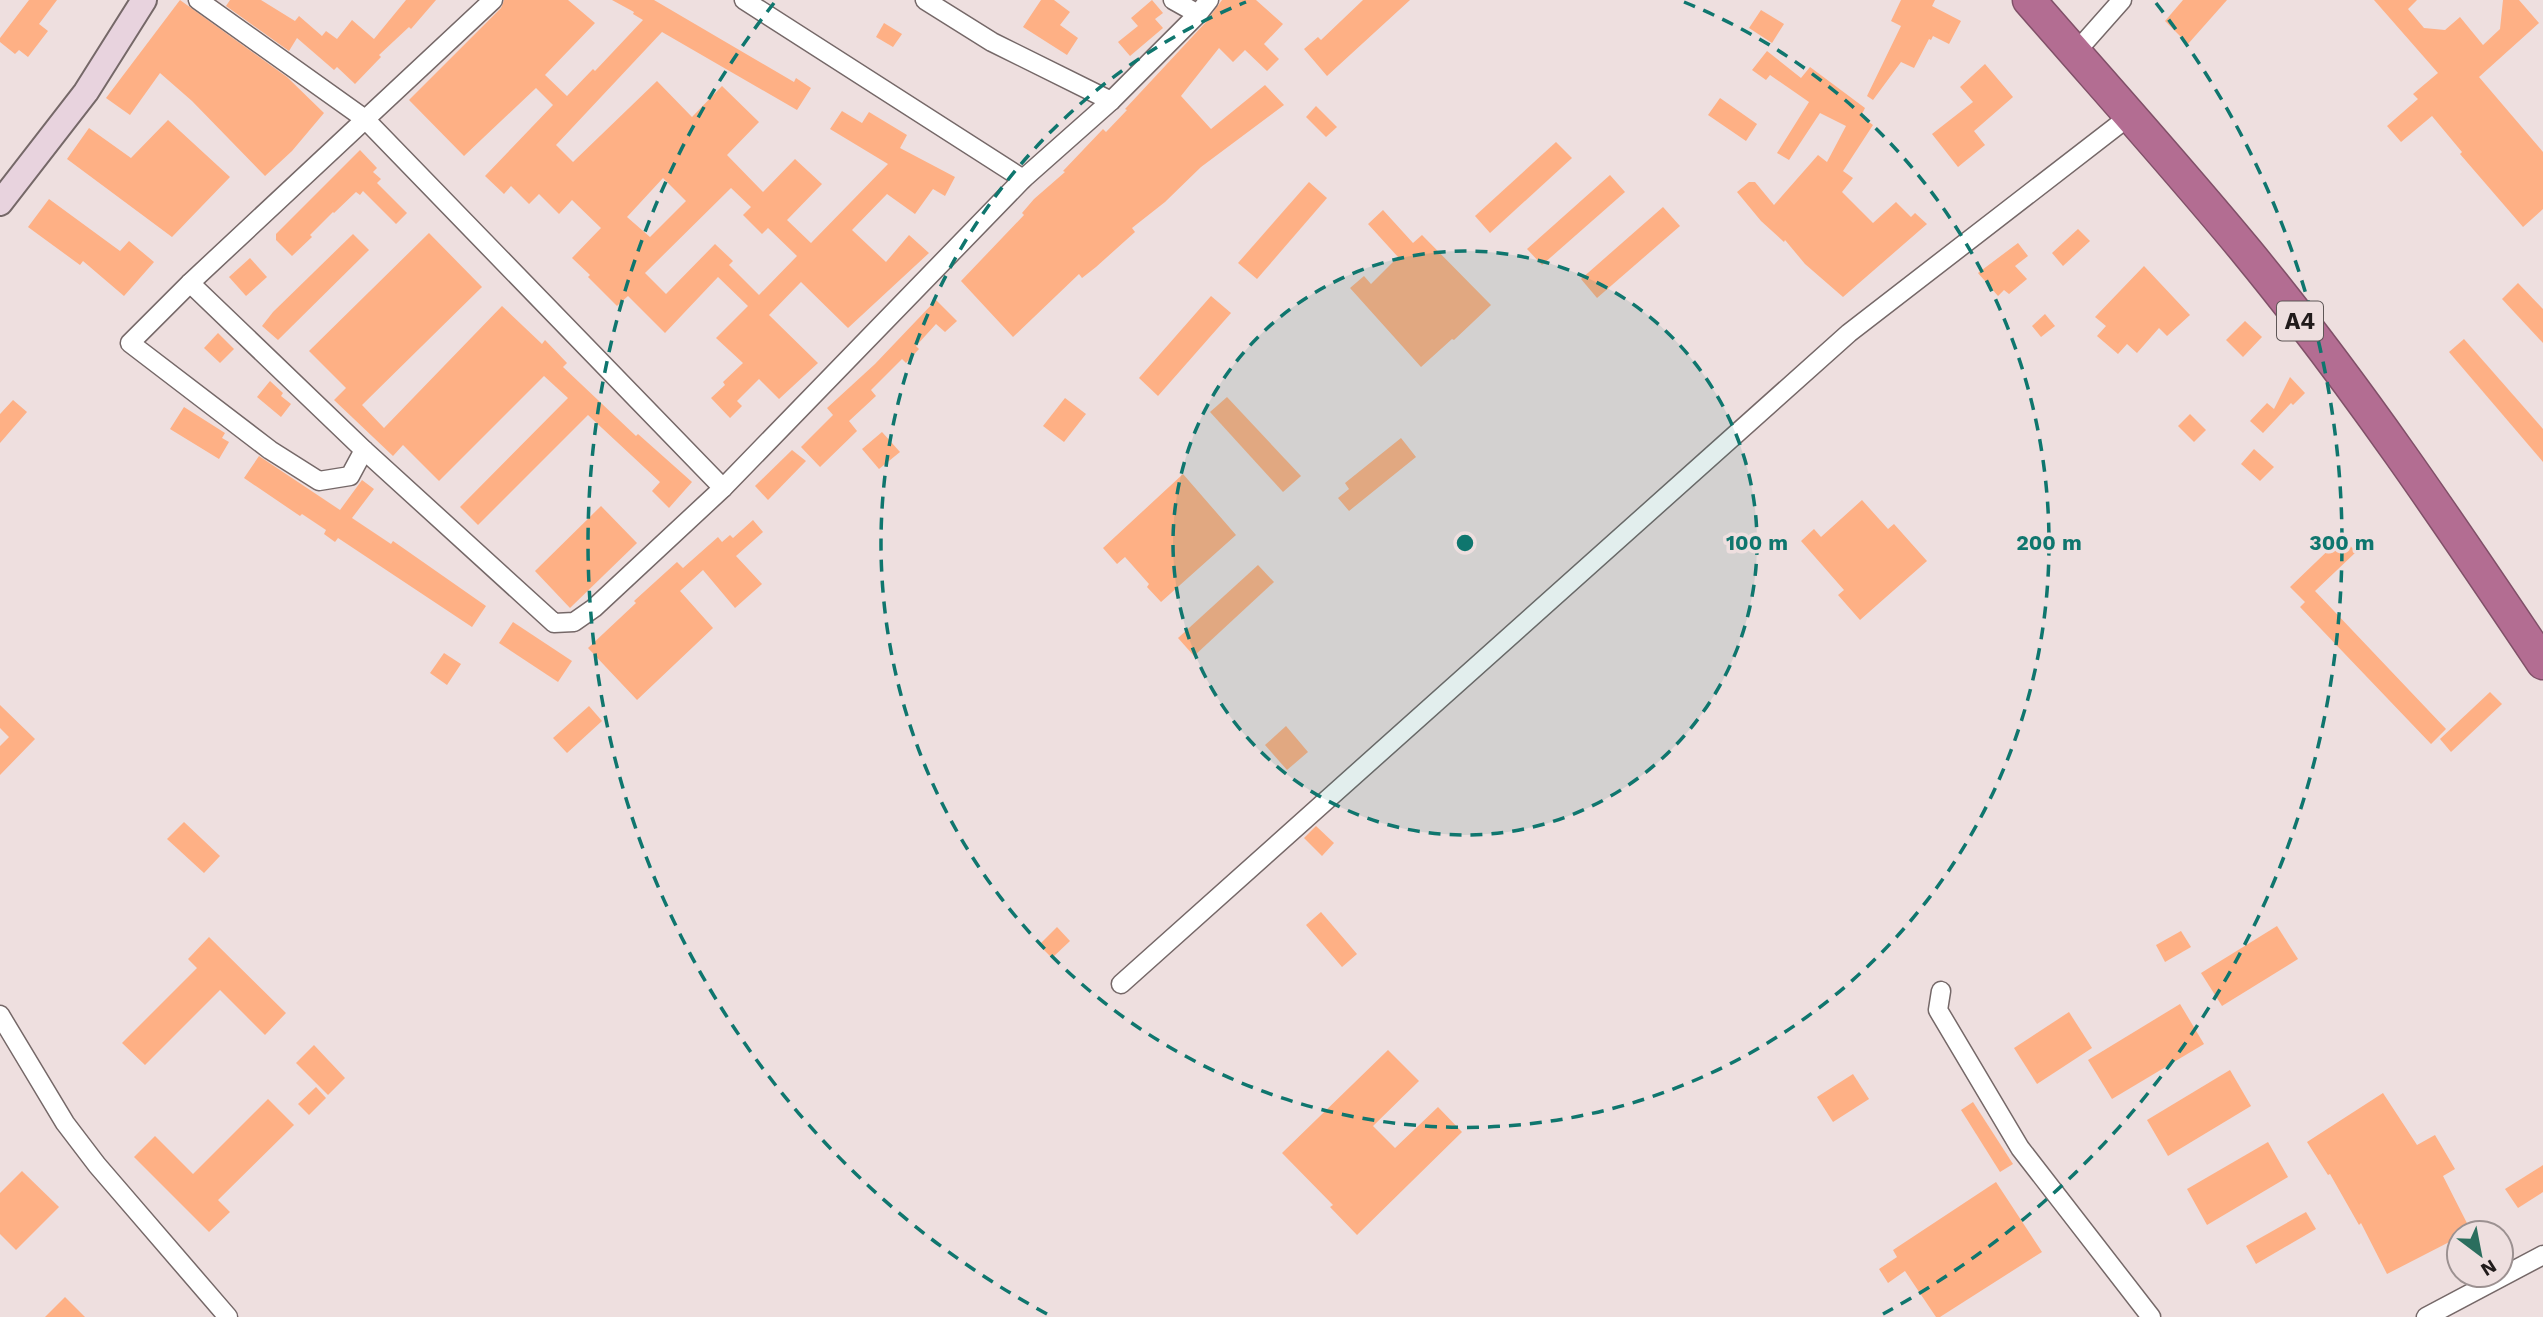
<svg xmlns="http://www.w3.org/2000/svg" width="2543" height="1317" font-family="'Work Sans',sans-serif">
<rect width="100%" height="100%" fill="#eedfdf"/>
<g fill="#feb085" fill-rule="evenodd">
<path d="M29,0H57L39,24L48,31L28,57L19,50L15,54L0,42V38Z"/>
<path d="M180,0L287,77L324,113L292,151L265,176L192,101L160,73L130,115L106,98Z"/>
<path d="M230,0H261L295,21L299,16L322,36L326,31L337,39L352,20L374,39L406,0H436L411,29L409,27L379,55L381,57L355,84L337,67L334,70L297,38L289,51L226,6Z"/>
<path d="M504,0H568L595,23L545,75L567,96L593,69L595,71L643,20L633,14L634,12L612,0H654L794,82L796,78L811,88L797,110L662,32L556,145L573,162L657,81L692,117L722,86L759,122L727,155L763,192L795,159L822,184L787,220L811,243L888,164L830,129L842,111L862,123L869,112L907,135L900,148L955,177L945,196L933,189L915,214L887,194L852,230L886,262L909,235L929,253L848,328L801,282L769,315L818,363L779,399L759,379L737,401L742,406L730,418L711,398L725,385L723,382L743,363L716,338L748,306L718,277L665,333L628,296L617,306L588,277L590,275L572,258L601,228L572,200L559,214L539,194L529,204L511,186L504,194L485,176L553,105L536,88L464,156L409,100L501,8ZM663,178L686,201L650,237L627,217ZM731,188L751,207L743,215L762,234L768,228L797,256L759,295L729,265L733,261L715,244L666,294L645,273Z"/>
<path d="M1041,0H1054L1070,12L1060,25L1078,38L1067,55L1023,27Z"/>
<path d="M1152,0L1163,13L1155,19L1163,28L1130,56L1118,42L1138,26L1131,18Z"/>
<path d="M1222,0H1256L1283,24L1264,44L1279,59L1267,71L1245,50L1233,62L1219,48L1181,96L1211,129L1265,85L1284,105L1201,167L1165,202L1132,228L1135,232L1096,267L1082,278L1079,274L1013,337L961,281L1024,215L1022,213L1034,199L1065,172L1063,171L1103,129L1106,132L1127,110L1125,109L1206,22Z"/>
<path d="M1363,0H1410L1327,76L1304,49L1318,37L1321,40Z"/>
<path d="M1901,0H1935L1932,6L1961,21L1949,44L1933,36L1931,40L1929,39L1914,68L1901,62L1873,100L1867,96L1901,26L1891,21Z"/>
<path d="M2183,0H2227L2188,44L2165,21Z"/>
<path d="M2374,0H2417L2408,9L2424,28L2445,30L2460,17L2483,45L2500,29L2503,0H2519L2539,23L2479,77L2543,152V209L2523,227L2460,154L2462,152L2432,116L2401,142L2387,126L2418,99L2413,94L2438,73Z"/>
<path d="M1761,10L1784,24L1772,43L1749,28Z"/>
<path d="M884,23L902,34L893,47L876,37Z"/>
<path d="M1767,51L1801,78L1810,67L1865,108L1861,116L1873,125L1843,171L1853,178L1842,192L1873,223L1896,202L1911,217L1915,213L1927,224L1843,297L1805,264L1785,240L1784,242L1761,221L1737,192L1749,182H1755L1774,205L1818,155L1827,162L1846,126L1820,113L1789,160L1777,153L1809,102L1770,75L1766,80L1752,70Z"/>
<path d="M1985,64L2013,97L1974,131L1985,145L1958,167L1932,134L1973,102L1960,87Z"/>
<path d="M1720,98L1757,124L1746,141L1708,115Z"/>
<path d="M1316,106L1337,127L1326,137L1306,117Z"/>
<path d="M168,120L230,177L172,237L67,159L89,128L131,158Z"/>
<path d="M1556,142L1572,158L1490,233L1475,216Z"/>
<path d="M360,150L377,168L373,172L381,179L377,183L407,213L396,224L363,191L360,195L356,192L334,213L333,212L310,235L312,237L292,256L276,240V234Z"/>
<path d="M1610,175L1625,192L1542,265L1527,249Z"/>
<path d="M1309,182L1327,198L1257,279L1238,263Z"/>
<path d="M49,199L120,251L129,241L154,262L124,296L83,261L80,265L28,227Z"/>
<path d="M1663,207L1680,226L1597,298L1581,279Z"/>
<path d="M1383,210L1413,243L1422,235L1491,305L1454,340L1452,339L1421,367L1350,288L1364,276L1371,284L1398,257L1368,224Z"/>
<path d="M2078,229L2090,241L2063,266L2052,253Z"/>
<path d="M429,233L482,287L362,405L384,428L502,306L542,344L545,340L567,363L563,367L636,436L638,434L692,482L669,508L652,491L660,482L588,415L478,525L460,507L568,398L544,376L439,481L403,445L393,456L334,400L346,388L309,351Z"/>
<path d="M353,234L369,250L278,340L262,326L273,312Z"/>
<path d="M2018,243L2028,256L2015,266L2027,279L2009,294L2004,290L1998,296L1978,273Z"/>
<path d="M250,258L267,277L246,296L229,277Z"/>
<path d="M2144,266L2190,315L2167,336L2159,328L2137,353L2127,344L2118,354L2097,336L2106,326L2095,317Z"/>
<path d="M2518,283L2543,309V343L2502,299Z"/>
<path d="M1211,296L1231,313L1158,396L1139,378Z"/>
<path d="M936,300L957,321L945,332L936,324L916,346L919,349L906,363L902,359L871,390L876,396L849,421L857,431L820,467L801,447L833,415L827,408L875,364Z"/>
<path d="M2045,314L2055,326L2041,337L2032,326Z"/>
<path d="M2245,321L2262,337L2243,357L2226,340Z"/>
<path d="M218,333L234,349L220,363L204,348Z"/>
<path d="M2464,339L2543,429V462L2449,352Z"/>
<path d="M2290,377L2305,393L2293,405L2291,403L2263,433L2250,421L2267,403L2274,409Z"/>
<path d="M270,381L283,393L281,396L291,404L281,417L257,397Z"/>
<path d="M1227,397L1301,476L1283,492L1210,412Z"/>
<path d="M1065,398L1086,414L1064,442L1043,426Z"/>
<path d="M13,400L27,412L0,443V414Z"/>
<path d="M184,407L225,433L222,438L229,442L219,459L170,429Z"/>
<path d="M2190,414L2206,430L2194,442L2178,426Z"/>
<path d="M882,432L900,452L879,469L862,449Z"/>
<path d="M1401,438L1416,457L1349,511L1338,498L1349,489L1345,483Z"/>
<path d="M2254,449L2274,467L2260,481L2241,464Z"/>
<path d="M792,450L806,461L768,500L755,486Z"/>
<path d="M259,456L340,510L362,480L374,489L352,518L391,544L393,541L486,606L472,627L338,538L335,542L324,534L326,530L302,514L300,516L244,478Z"/>
<path d="M1183,474L1236,535L1161,602L1147,587L1149,584L1125,557L1117,564L1103,548Z"/>
<path d="M1862,500L1888,529L1894,524L1927,561L1860,620L1838,595L1844,590L1801,541L1814,529L1821,537Z"/>
<path d="M601,506L637,543L570,608L535,571Z"/>
<path d="M753,520L763,532L736,556L762,584L735,608L703,570L680,591L713,628L637,700L588,648L636,603L634,601L677,562L683,568L718,537L722,542L730,535L733,538Z"/>
<path d="M2342,537L2356,552L2315,591L2446,729L2431,744L2300,607L2305,602L2290,587Z"/>
<path d="M1258,565L1274,582L1194,656L1178,638Z"/>
<path d="M513,622L572,661L558,682L499,643Z"/>
<path d="M444,653L461,664L447,685L430,673Z"/>
<path d="M2490,692L2502,704L2451,752L2440,739Z"/>
<path d="M0,705L35,739L0,775V746L9,737L0,728Z"/>
<path d="M589,706L602,721L567,753L553,738Z"/>
<path d="M1286,726L1308,752L1287,770L1265,745Z"/>
<path d="M184,822L220,856L204,873L167,839Z"/>
<path d="M1316,826L1334,843L1322,856L1304,838Z"/>
<path d="M1321,912L1357,954L1342,967L1306,925Z"/>
<path d="M2277,926L2298,959L2222,1006L2201,973Z"/>
<path d="M1057,927L1070,941L1052,958L1039,945Z"/>
<path d="M2181,931L2191,947L2165,962L2156,945Z"/>
<path d="M209,937L286,1013L265,1035L220,990L145,1065L122,1043L197,968L188,959Z"/>
<path d="M2180,1004L2204,1044L2112,1099L2088,1060Z"/>
<path d="M2069,1012L2092,1048L2037,1084L2014,1048Z"/>
<path d="M314,1045L345,1078L328,1095L296,1063Z"/>
<path d="M1388,1050L1419,1081L1373,1126L1395,1148L1438,1107L1462,1132L1357,1235L1330,1207L1333,1205L1282,1153Z"/>
<path d="M2230,1070L2251,1106L2168,1156L2147,1120Z"/>
<path d="M1853,1074L1869,1099L1833,1122L1817,1097Z"/>
<path d="M316,1087L326,1098L309,1115L298,1104Z"/>
<path d="M2383,1093L2417,1145L2435,1135L2455,1169L2443,1176L2471,1231L2459,1233V1237L2387,1274L2361,1223L2359,1225L2330,1174L2328,1175L2307,1142Z"/>
<path d="M268,1099L294,1125L218,1200L230,1212L209,1232L134,1157L155,1136L193,1174Z"/>
<path d="M1973,1102L2013,1164L2000,1172L1961,1110Z"/>
<path d="M2268,1142L2288,1177L2207,1225L2187,1189Z"/>
<path d="M2543,1165V1192L2518,1208L2505,1189Z"/>
<path d="M22,1171L59,1207L16,1250L0,1234V1193Z"/>
<path d="M1996,1182L2042,1252L1940,1317H1936L1905,1271L1888,1283L1879,1269L1897,1257L1893,1250Z"/>
<path d="M2306,1212L2316,1229L2256,1264L2246,1246Z"/>
<path d="M65,1297L85,1317H45Z"/>
</g>
<g fill="none" stroke-linecap="round" stroke-linejoin="round">
<g stroke="#756868" stroke-width="21">
<g id="street">
<path d="M198,0L365,119L723,488"/>
<path d="M744,0L1023,179"/>
<path d="M925,0L992,42L1111,101"/>
<path d="M1173,0L1198,14"/>
<path d="M2075,53L2122,0"/>
<path d="M190,283L364,450L554,623L574,622L594,608L723,488L1023,179L1111,101L1198,14L1209,0"/>
<path d="M364,450L350,476L319,481L270,450L130,343L190,283L493,0"/>
<path d="M1121,984L1849,333L2131,115"/>
<path d="M1941,991L1938,1010L2020,1148L2151,1317"/>
<path d="M0,1015L65,1123L97,1165L228,1317"/>
<path d="M2426,1317L2543,1255"/>
</g>
</g>
<g stroke="#756868" stroke-width="28">
<path id="secondary" d="M0,203L86,92L144,0"/>
</g>
<g stroke="#805068" stroke-width="35">
<path id="highway" d="M2029,0C2102,84 2176,166 2247,252C2354,382 2449,523 2543,663"/>
</g>
<use href="#street" stroke="#fff" stroke-width="18"/>
<use href="#secondary" stroke="#e8d3de" stroke-width="24"/>
<use href="#highway" stroke="#b36d92" stroke-width="32"/>
</g>
<circle cx="1465" cy="543" r="292" fill="#0f766e" fill-opacity=".12"/>
<g fill="none" stroke="#0f766e" stroke-width="3.5" stroke-dasharray="12 9">
<circle cx="1465" cy="543" r="292"/>
<path d="M1684 2A584 584 0 1 1 1246 2"/>
<path d="M1047 1314A877 877 0 0 1 774 3M2156 3A877 877 0 0 1 1883 1314"/>
</g>
<g text-anchor="middle" stroke-width="7" stroke-linejoin="round" paint-order="stroke">
<rect fill="#eedfdf" stroke="#5e5656" stroke-width="2" x="2277" y="301.5" width="46" height="39" rx="5"/>
<g font-size="23" font-weight="bold" fill="#211b1b">
<text x="2300" y="329">A4</text>
</g>
</g>
<circle cx="1465" cy="543" r="10" fill="#0f766e" stroke="#eedfdf" stroke-width="3.5"/>
<g font-size="21" text-anchor="middle" font-weight="bold" fill="#0f766e" stroke="#eedfdf" stroke-width="7" stroke-linejoin="round" paint-order="stroke">
<text x="1757" y="550">100 m</text>
<text x="2049" y="550">200 m</text>
<text x="2342" y="550">300 m</text>
</g>
<g transform="translate(2480 1254) rotate(148)"><circle r="33" fill="#eedfdf" stroke="#9c9191" stroke-width="2"/>
<path d="M0-5L12 26L0 18L-12 26Z" fill="#2b6e5e"/>
<text y="-10" font-size="19" font-weight="bold" text-anchor="middle" fill="#211b1b">N</text>
</g>
</svg>
